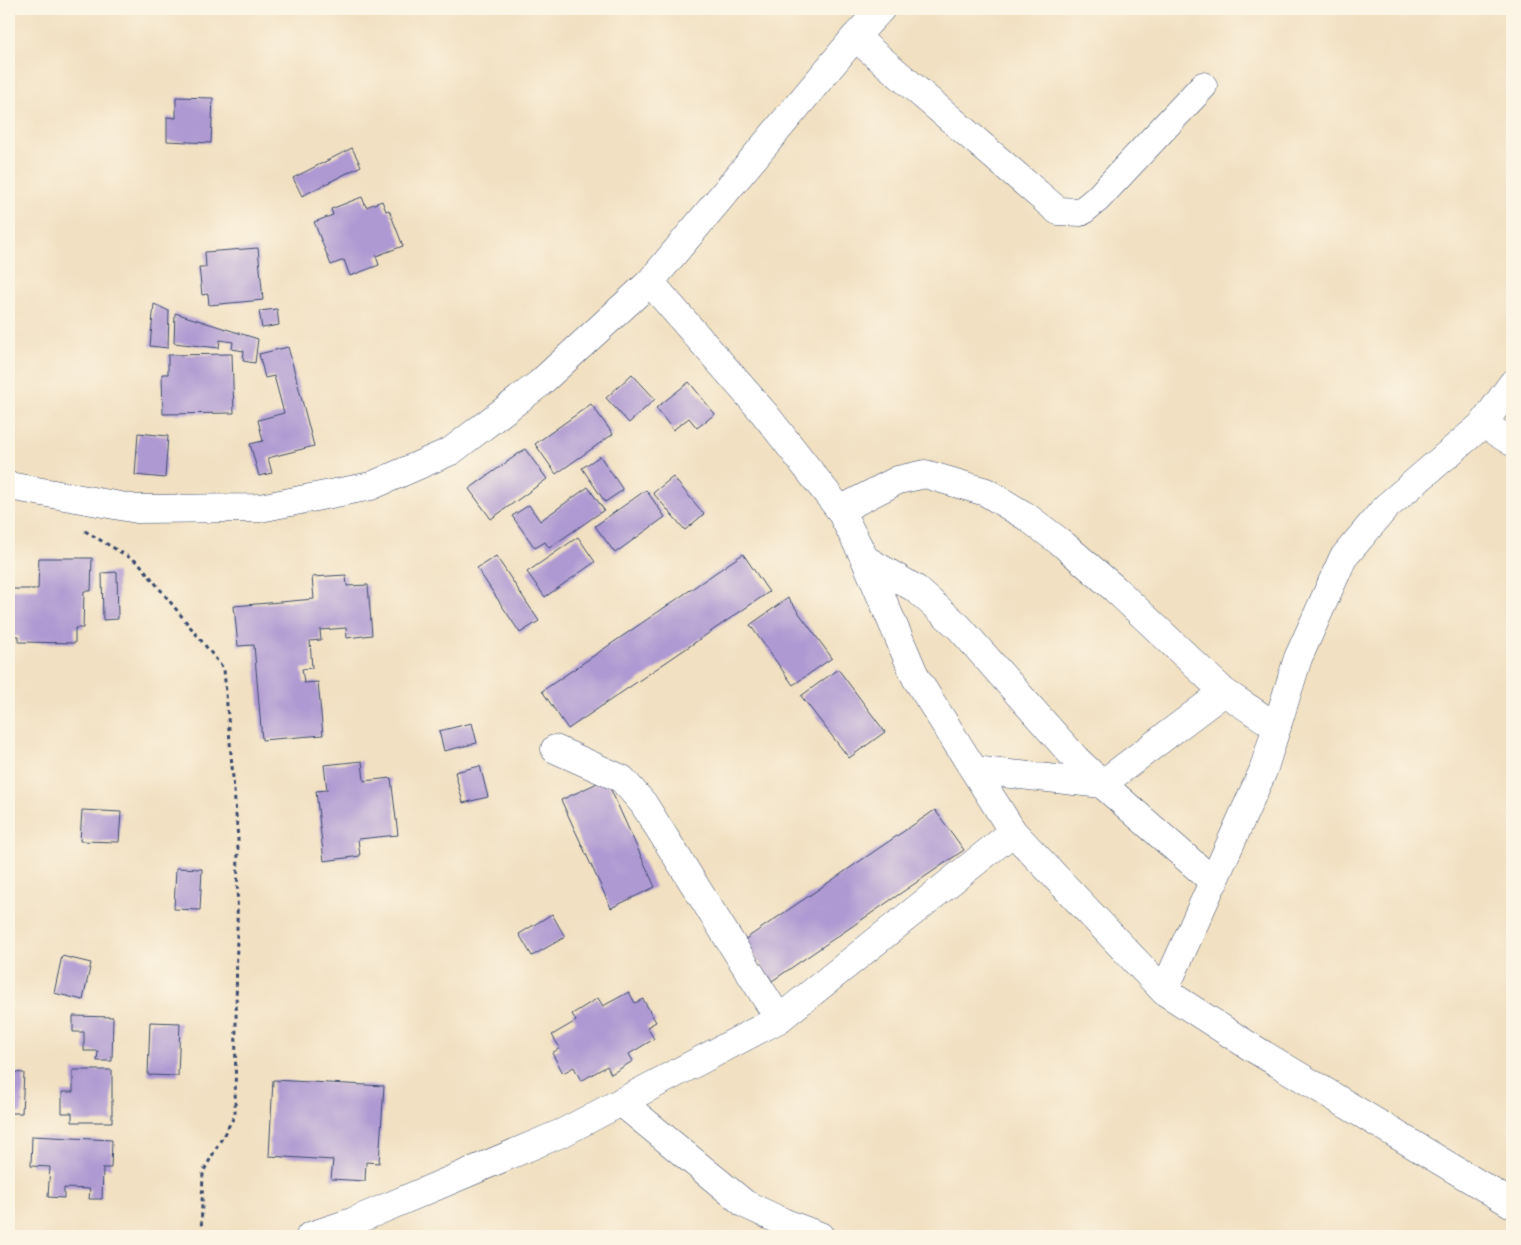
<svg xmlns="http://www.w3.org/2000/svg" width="1521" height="1245" font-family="Mali,sans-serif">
<rect width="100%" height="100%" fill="#fcf5e5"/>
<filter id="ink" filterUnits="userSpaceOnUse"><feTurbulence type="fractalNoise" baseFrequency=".02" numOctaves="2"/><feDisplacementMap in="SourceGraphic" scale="10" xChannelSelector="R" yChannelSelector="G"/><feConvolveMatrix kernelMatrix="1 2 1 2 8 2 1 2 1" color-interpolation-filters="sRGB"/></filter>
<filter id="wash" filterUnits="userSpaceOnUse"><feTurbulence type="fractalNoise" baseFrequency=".0096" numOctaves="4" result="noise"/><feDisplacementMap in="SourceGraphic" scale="20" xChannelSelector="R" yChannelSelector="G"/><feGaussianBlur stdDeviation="1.12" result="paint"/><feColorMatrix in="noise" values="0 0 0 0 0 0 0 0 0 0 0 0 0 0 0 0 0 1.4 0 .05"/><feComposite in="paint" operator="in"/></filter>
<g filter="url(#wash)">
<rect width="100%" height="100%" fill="#f1e0c1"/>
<g id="blocks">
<g fill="#af99d2">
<path d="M176,97L213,98L211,143L167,141V117L176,118Z"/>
<path d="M352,148L361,166L302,196L293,178Z"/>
<path d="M362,197L366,207L382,201L386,211L389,210L403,246L376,256L379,265L350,276L344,260L331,265L314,222L333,215L331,209Z"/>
<path d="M258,248L263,300L209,305L208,294L202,295L199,267H206L205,252Z"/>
<path d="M154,304L169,311L168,348L150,346Z"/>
<path d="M277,309L279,325L262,328L259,311Z"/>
<path d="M175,313L258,339L255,363L243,361L244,351L232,349L233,342L220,340L219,348L174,343Z"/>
<path d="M288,347L314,446L268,458L272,473L259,476L250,444L263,441L258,420L284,413L274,376L265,378L259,354Z"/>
<path d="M232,354L234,413L163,414L162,374H168V355Z"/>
<path d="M632,374L655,399L629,423L606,398Z"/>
<path d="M689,382L715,414L697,428L689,418L673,430L656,408Z"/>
<path d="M591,404L613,434L556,474L535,444Z"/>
<path d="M138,433L168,436L165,478L135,475Z"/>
<path d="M525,449L547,479L491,519L469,489Z"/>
<path d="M600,456L623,490L605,502L582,468Z"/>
<path d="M673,477L704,514L685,530L653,493Z"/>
<path d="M588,487L604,510L549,548L545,542L535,548L512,516L529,505L540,521Z"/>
<path d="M646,490L665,517L615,553L595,526Z"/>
<path d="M578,537L595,562L545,597L527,572Z"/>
<path d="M743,554L769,592L568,729L542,691Z"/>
<path d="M496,556L539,621L520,633L477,568Z"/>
<path d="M39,558H92L91,591H84L83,628H75V643L19,642V636H9V589H38Z"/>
<path d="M117,572L118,619L103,620L102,573Z"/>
<path d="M346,575L347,586L368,585L372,635L347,638L346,628L320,630L321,640L310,641L312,668L302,669L304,683L318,682L323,735L262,740L254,645L238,646L234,606L314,599L312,577Z"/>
<path d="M788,598L832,658L793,685L750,625Z"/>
<path d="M838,669L885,732L849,758L801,696Z"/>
<path d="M472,723L477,743L444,751L439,731Z"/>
<path d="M362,761L364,781L391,778L398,835L358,839L360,856L324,861L316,791L327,790L324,765Z"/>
<path d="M480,766L488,797L463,803L455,772Z"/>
<path d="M606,779L655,887L611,908L561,800Z"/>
<path d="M82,810L121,812L119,842L80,841Z"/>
<path d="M935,810L964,850L772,981L744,940Z"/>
<path d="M176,868L202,869L200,910L174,909Z"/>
<path d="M552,914L565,937L532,956L519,934Z"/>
<path d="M62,956L91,963L83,1000L54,993Z"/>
<path d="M629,992L635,1003L643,999L656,1022L647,1027L654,1039L629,1054L633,1061L611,1074L607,1066L581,1081L574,1067L563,1073L552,1053L560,1048L552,1035L576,1021L572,1014L598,998L603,1006Z"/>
<path d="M73,1016L113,1017L112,1061H97L98,1051H84V1032H73Z"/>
<path d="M150,1022L180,1023L178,1076L148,1075Z"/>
<path d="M73,1070H112V1122H72V1113H62V1092H73Z"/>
<path d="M9,1072L24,1073L22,1113H9Z"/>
<path d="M273,1080L384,1086L379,1163L366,1162L365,1181L331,1179L333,1160L269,1156Z"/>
<path d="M32,1136L112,1140L111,1168H103L102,1199H89L90,1189L64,1188V1198L48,1197L50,1167L31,1166Z"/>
</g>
</g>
</g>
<g filter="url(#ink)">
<use href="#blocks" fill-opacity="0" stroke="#3b4a6d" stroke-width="1"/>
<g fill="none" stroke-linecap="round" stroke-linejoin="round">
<g stroke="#3b4a6d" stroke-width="29">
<g id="minor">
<path d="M855,37L1058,211L1081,212L1097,199L1203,86"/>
<path d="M650,282L764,413L840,510L865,559L916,678L1013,832L1164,991L1246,1044L1512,1204"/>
<path d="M1483,424L1512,442"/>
<path d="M9,486L137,509L260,508L371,486L451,451L539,384L650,282L855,37L881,9"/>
<path d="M840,510L898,480L925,474L986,492L1027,517L1064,545L1115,589L1224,692L1277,727"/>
<path d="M865,559L916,589L959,627L1076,759L1102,784L1214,882"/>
<path d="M555,749L622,779L643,803L779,1019"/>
<path d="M974,770L1102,784L1224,692"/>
<path d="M1164,991L1263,771L1298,658L1343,558L1386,507L1483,424L1512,384"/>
<path d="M621,1102L745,1204L783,1222L820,1236"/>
<path d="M310,1236L352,1222L564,1132L779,1019L1013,832"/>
</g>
</g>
<path stroke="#3b4a6d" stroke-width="3" stroke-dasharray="4 4" stroke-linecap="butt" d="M85,531L139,563L224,669L238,839L235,1115L203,1172L201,1236"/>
<use href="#minor" stroke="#fff" stroke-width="28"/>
</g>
</g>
<rect width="1521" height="1245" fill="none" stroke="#fcf5e5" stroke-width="30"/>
</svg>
